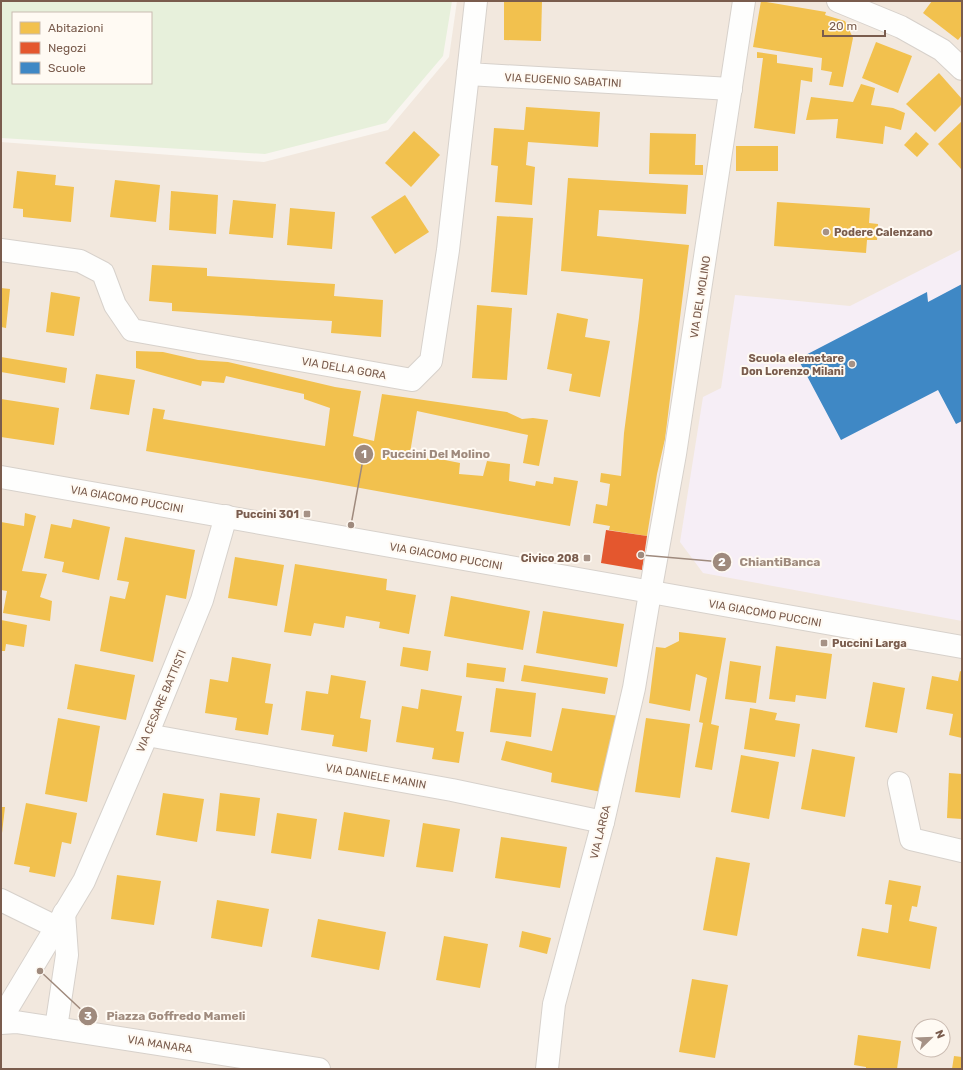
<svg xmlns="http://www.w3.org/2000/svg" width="963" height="1070" font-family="Rubik,sans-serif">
<rect width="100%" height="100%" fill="#f9f5f0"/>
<path fill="#f2e8de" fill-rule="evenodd" d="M457,1H962V1069H1V142L264,162L388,130L449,57ZM919,1026H943V1050H919Z"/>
<path fill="#f6eef6" d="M962,249V621L703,573L680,542L703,397L721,388L735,295L850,306Z"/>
<path fill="#e7f0db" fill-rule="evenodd" d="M1,1H452L443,56L386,123L265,154L1,138ZM13,13H151V83H13Z"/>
<g fill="#f2c14e">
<path d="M504,1H542L541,41L504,40Z"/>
<path d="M761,1L826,12L825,15L845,21L853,38L843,87L829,85L832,72L821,70L822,58L753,47Z"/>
<path d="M932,1H962V35L958,40L923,13Z"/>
<path d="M876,42L912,56L898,93L862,78Z"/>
<path d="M757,52L777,55V63L813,68L812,82L801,80L795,134L754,128L763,58H757Z"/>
<path d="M939,73L962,99V104L935,132L906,104Z"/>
<path d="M861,84L875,88L871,105L893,108L905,113L901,130L885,126L883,144L836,138L838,119L806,120L811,97L853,102Z"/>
<path d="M526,107L600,112L598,147L528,142L526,165L535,167L532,205L495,202L498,166L491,165L494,128L524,130Z"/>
<path d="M962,121V170L938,144Z"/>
<path d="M414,131L440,155L411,187L385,163Z"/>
<path d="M916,132L929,144L917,157L904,145Z"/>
<path d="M650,133L696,134L695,165H703V175L649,174Z"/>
<rect x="736" y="146" width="42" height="25"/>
<path d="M17,171L56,175L55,185L74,187L71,222L23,217V209L13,208Z"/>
<path d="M568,178L688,185L686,214L599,210L597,236L689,245L665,439L657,474L647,536L609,530L610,526L593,523L596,504L607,506L610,484L600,482L601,473L621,476L624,433L639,318L643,279L561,271Z"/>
<path d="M115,180L160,185L156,222L110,217Z"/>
<path d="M171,191L218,195L216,234L169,230Z"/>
<path d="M405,195L429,232L395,254L371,217Z"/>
<path d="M233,200L276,204L273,238L229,234Z"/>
<path d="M777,202L870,208L869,223L878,224L877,240H867L866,253L774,246Z"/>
<path d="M290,208L335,212L332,249L287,245Z"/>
<path d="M497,216L533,218L527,295L491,292Z"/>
<path d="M152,265L207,268V276L335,284L334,296L383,300L381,337L331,333L332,321L172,311V303L149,301Z"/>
<path d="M1,288L10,289L6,328L1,327Z"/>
<path d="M51,292L80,297L74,336L46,332Z"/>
<path d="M477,305L512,308L507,380L472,378Z"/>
<path d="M557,313L588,319L585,337L610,341L600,397L569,391L572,374L547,369Z"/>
<path d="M136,351L163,352L198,360L228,362L335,387L361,391L353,436L374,441L382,394L507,412L522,419L533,418L548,420L539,466L523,463L528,435L417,411L410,453L460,463L459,474L483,476L487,461L510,464L509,481L535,486L536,481L553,484L554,477L578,481L570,526L316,480L146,451L153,408L165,410L163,419L325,446L330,408L304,399V394L226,376L224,383L202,381L201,386L136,368Z"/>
<path d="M1,357L67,368L65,383L1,372Z"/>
<path d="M96,374L135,380L129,415L90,409Z"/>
<path d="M1,399L59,408L54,445L1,437Z"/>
<path d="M25,513L36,516L22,571L47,574L40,597L52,601L50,621L3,613L7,591L1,590V522L24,526Z"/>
<path d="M73,519L110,527L99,580L62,572L64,562L44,558L51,524L71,528Z"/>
<path d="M125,537L195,550L186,599L166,595L153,662L100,651L110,596L125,599L129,582L117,580Z"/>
<path d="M235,557L284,565L277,606L228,598Z"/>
<path d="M295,564L387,579L386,590L416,595L409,634L379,628L380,622L346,616L344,628L314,623L311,636L284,632Z"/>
<path d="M451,596L530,611L523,650L444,636Z"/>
<path d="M543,611L624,624L617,667L536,653Z"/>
<path d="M1,620L27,625L24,647L6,644L5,651H1Z"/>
<path d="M679,632L726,638L711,724L719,726L712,770L695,767L703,723L699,722L707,678L696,674L690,711L649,703L656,647L665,648L679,641Z"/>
<path d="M776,646L832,654L826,699L796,695L795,702L769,699Z"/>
<path d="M403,647L431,651L428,671L400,666Z"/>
<path d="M232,657L271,664L265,703L273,704L268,735L235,730L237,718L205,713L210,679L228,682Z"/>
<path d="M730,661L761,666L756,703L725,699Z"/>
<path d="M467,663L506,668L504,682L466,677Z"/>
<path d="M75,664L135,675L126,720L67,709Z"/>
<path d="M524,665L608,678L605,694L521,681Z"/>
<path d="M960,671L962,672V738L949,735L953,714L926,709L932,676L958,681Z"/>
<path d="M331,675L366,681L360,718L371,720L367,752L332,746L334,735L301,730L306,691L328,694Z"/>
<path d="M873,682L905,688L897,733L865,727Z"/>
<path d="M496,688L536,693L531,737L490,732Z"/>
<path d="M421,689L462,696L456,731L464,732L459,763L432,759L434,748L396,742L402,706L418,709Z"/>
<path d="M562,708L619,716L601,792L551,782L552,773L501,760L506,741L552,751Z"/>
<path d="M750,708L777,713L775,720L800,724L795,757L744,749Z"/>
<path d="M58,718L100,726L87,802L45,794Z"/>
<path d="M646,718L690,724L680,798L635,792Z"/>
<path d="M812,749L855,757L845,817L801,809Z"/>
<path d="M741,755L779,762L769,819L731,812Z"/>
<path d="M949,773L962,774V819L947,818Z"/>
<path d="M163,793L204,799L197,842L156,835Z"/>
<path d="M220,793L260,798L255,836L216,831Z"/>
<path d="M26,803L77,813L71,844L62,842L55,877L29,872L30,867L14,864Z"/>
<path d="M1,807H5L2,833H1Z"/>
<path d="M344,812L390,820L384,857L338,850Z"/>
<path d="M277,813L317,819L311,859L271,853Z"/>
<path d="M423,823L460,829L453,872L416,867Z"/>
<path d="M501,837L567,847L560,888L495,878Z"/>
<path d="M716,857L750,863L737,936L703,930Z"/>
<path d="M117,875L161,881L154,925L111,919Z"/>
<path d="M889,880L921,886L917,907L912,906L909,921L937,927L930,969L857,956L862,928L888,933L892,905L885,904Z"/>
<path d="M217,900L269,909L262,947L211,938Z"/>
<path d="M318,919L386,932L379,970L311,957Z"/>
<path d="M522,931L551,938L547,954L519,947Z"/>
<path d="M444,936L488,944L480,988L436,980Z"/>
<path d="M692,979L728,985L715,1058L679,1052Z"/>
<path d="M858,1035L901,1041L897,1069H866V1067L854,1065Z"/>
<path d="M954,1056L962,1057V1069H952Z"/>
</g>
<path fill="#e4572e" d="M606,530L647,536L642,570L601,563Z"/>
<path fill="#3f88c5" d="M962,284V421L956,424L938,390L841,440L798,359L927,292L928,302Z"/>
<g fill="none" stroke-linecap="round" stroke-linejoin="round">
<g stroke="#d7d1cb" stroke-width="24">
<g id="minor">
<path d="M476,1L468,74L731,89"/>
<path d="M838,1L901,27L942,50L962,69"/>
<path d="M1,250L80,261L103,273L115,305L132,330L412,380L431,361L448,250L468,74"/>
<path d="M147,735L452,790L603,822"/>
<path d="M899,783L911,839L962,851"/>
<path d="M1,900L56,927"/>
<path d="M1,1019L84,881L147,735L202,600L226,516"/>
<path d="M1,1023L16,1022L319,1069"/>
<path d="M56,1028L67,955L64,913"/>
<path d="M547,1069L554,1004L603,822L634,688L650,593L675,454L744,1"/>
</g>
</g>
<g stroke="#d7d1cb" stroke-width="24">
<path id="tertiary" d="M1,477C322,533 642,591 962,647"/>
</g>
<use href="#minor" stroke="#fefefd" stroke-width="22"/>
<use href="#tertiary" stroke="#fefefd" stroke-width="22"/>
</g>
<g fill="#a69286" stroke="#fffaf3" stroke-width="1.5">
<circle cx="826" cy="232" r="4"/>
<circle cx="852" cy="364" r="4"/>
<rect x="303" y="510" width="8" height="8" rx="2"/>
<rect x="583" y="554" width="8" height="8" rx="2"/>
<rect x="820" y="639" width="8" height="8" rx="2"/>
</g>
<g text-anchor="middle" stroke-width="4" stroke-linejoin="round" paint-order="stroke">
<g font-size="11" fill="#7a5c4d" stroke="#fffaf3">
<text transform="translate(563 80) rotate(3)" y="4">VIA EUGENIO SABATINI</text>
<text transform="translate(700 297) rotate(-81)" y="4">VIA DEL MOLINO</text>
<text transform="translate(344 368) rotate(10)" y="4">VIA DELLA GORA</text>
<text transform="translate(127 499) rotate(10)" y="4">VIA GIACOMO PUCCINI</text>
<text transform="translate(446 556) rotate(10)" y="4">VIA GIACOMO PUCCINI</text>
<text transform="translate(765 613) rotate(10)" y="4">VIA GIACOMO PUCCINI</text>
<text transform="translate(161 701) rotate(-67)" y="4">VIA CESARE BATTISTI</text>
<text transform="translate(376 776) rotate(10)" y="4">VIA DANIELE MANIN</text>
<text transform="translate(600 832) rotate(-76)" y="4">VIA LARGA</text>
<text transform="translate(160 1044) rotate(9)" y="4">VIA MANARA</text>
</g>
<g font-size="11" font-weight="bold" fill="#7a5c4d" stroke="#fffaf3" text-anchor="end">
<text x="834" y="236" text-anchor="start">Podere Calenzano</text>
<text x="844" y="362">Scuola elemetare<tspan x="844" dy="13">Don Lorenzo Milani</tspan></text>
<text x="299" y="518">Puccini 301</text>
<text x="579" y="562">Civico 208</text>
<text x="832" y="647" text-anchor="start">Puccini Larga</text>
</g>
</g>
<path fill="none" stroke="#9f8a7d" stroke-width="1.5" d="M351 525L364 454M641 555L722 562M40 971L88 1016"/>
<g fill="#9f8a7d" stroke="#fffaf3" stroke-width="1.5">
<circle cx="351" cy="525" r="4"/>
<circle cx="641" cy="555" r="4"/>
<circle cx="40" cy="971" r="4"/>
<circle cx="364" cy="454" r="10"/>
<circle cx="722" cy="562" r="10"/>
<circle cx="88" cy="1016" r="10"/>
</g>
<g font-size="12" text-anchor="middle" font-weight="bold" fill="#fff">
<text x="364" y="458">1</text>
<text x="722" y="566">2</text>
<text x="88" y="1020">3</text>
</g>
<g font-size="12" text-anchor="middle" font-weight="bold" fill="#9f8a7d" stroke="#fffaf3" stroke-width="4" stroke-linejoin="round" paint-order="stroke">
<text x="436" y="458">Puccini Del Molino</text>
<text x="780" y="566">ChiantiBanca</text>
<text x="176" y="1020">Piazza Goffredo Mameli</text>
</g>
<rect width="963" height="1070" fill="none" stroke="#7a5c4d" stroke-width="4"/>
<rect x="12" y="12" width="140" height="72" fill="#fffaf3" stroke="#cabbb1"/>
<rect x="20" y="22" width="20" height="12" fill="#f2c14e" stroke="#cabbb1"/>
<text x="48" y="32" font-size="12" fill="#7a5c4d">Abitazioni</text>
<rect x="20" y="42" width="20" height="12" fill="#e4572e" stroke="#cabbb1"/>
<text x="48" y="52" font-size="12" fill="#7a5c4d">Negozi</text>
<rect x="20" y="62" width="20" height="12" fill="#3f88c5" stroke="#cabbb1"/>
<text x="48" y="72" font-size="12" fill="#7a5c4d">Scuole</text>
<g transform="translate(931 1038) rotate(67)"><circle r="19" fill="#fffaf3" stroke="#cabbb1"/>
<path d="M0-3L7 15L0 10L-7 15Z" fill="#a69286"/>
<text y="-6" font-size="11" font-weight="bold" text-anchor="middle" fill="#7a5c4d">N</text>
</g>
<path d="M823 30v6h62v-6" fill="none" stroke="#7a5c4d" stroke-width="2"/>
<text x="829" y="30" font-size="12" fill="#7a5c4d" stroke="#fffaf3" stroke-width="3" paint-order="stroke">20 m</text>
</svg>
